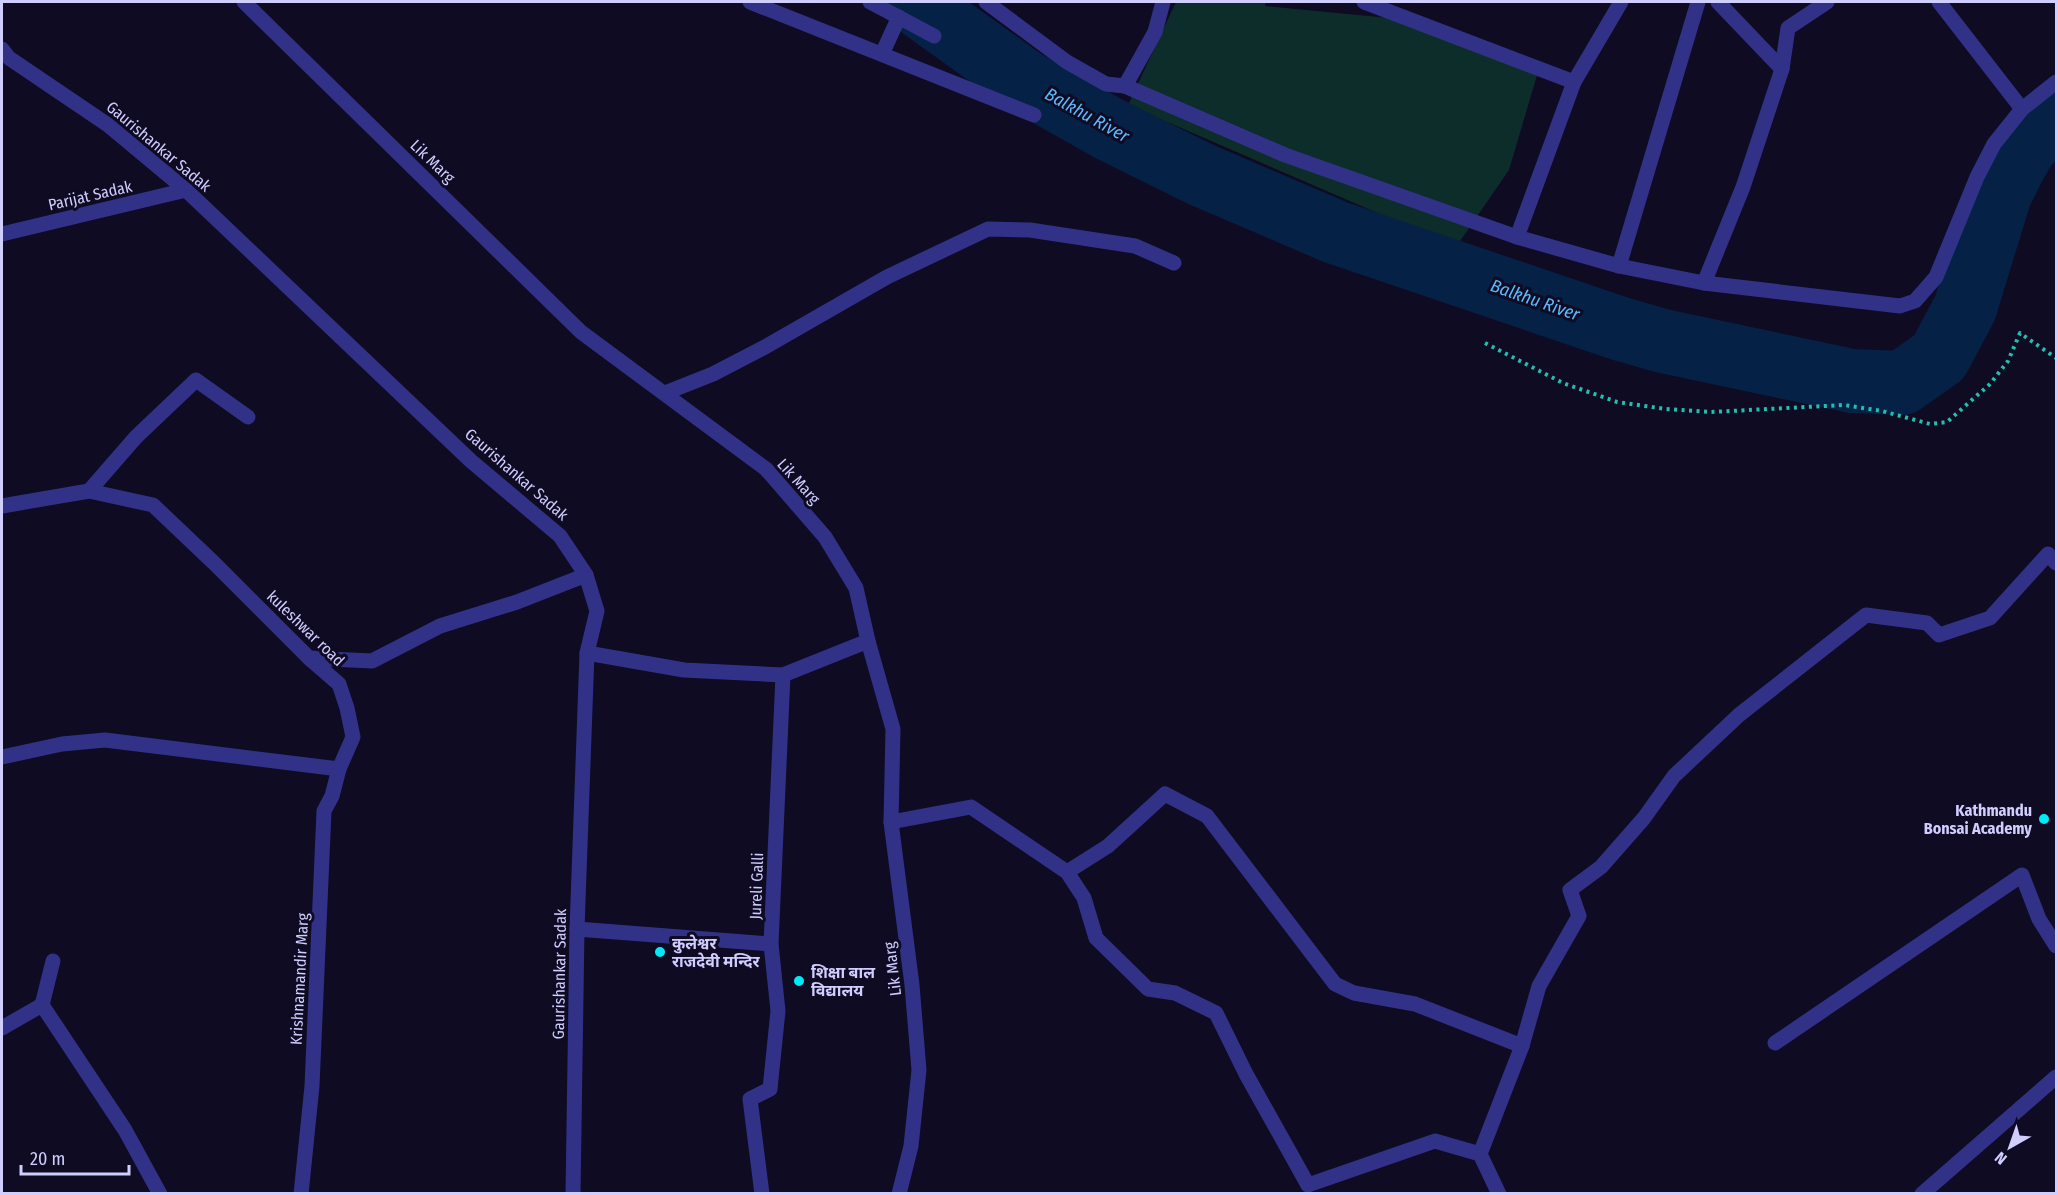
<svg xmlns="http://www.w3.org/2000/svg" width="2058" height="1195" font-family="'Fira Sans Condensed','Noto Sans Devanagari',sans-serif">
<rect width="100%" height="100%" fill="#0e0b23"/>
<path fill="#0d2d2a" d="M1176,2H1266L1265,6L1389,18L1538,72L1509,170L1456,247L1128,105Z"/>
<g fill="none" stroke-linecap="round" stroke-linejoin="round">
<path stroke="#062146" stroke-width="64" d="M914,2L1024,81L1111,130L1202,175L1335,232L1621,329L1663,341L1852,381L1902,383L1939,357L1965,308L2000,194L2014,166L2026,145L2056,118"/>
<path stroke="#21bfae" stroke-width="4" stroke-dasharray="3 4.5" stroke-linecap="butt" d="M1485,343L1563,383L1617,402L1666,409L1711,412L1844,405L1882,411L1930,424L1947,422L1990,384L2008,361L2020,333L2056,358"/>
<path stroke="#313287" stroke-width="15" d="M577,929L771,944"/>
<g stroke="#313287" stroke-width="15">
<path d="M244,2L581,332L766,469L825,537L856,588L868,641L893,729L891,822L912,985L919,1070L911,1146L899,1194"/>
<path d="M750,2L1034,115"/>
<path d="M870,2L934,36"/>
<path d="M986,2L1067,62L1106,84L1125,86L1155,32L1163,2"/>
<path d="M1364,2L1574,82L1517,237L1619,266L1704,283L1743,187L1782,69L1788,28L1827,2"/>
<path d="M1718,2L1782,69"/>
<path d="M1939,2L2022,109"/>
<path d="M2,49L9,58L108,125L186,190L471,461L560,536L586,575L597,611L587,653L577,929L573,1194"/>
<path d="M882,54L899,17"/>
<path d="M1574,82L1621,2"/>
<path d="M1125,86L1285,155L1517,237"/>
<path d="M2,234L186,190"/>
<path d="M1619,266L1698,2"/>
<path d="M1704,283L1900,306L1915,301L1936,277L1977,177L1994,144L2022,109L2056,82"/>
<path d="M665,393L713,374L765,347L887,277L988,229L1030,230L1135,246L1174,263"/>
<path d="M89,491L136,437L196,380L248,417"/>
<path d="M2,506L89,491L153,505L214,563L309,658L339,684L347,708L353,737L339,769L105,740L62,744L2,757"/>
<path d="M587,653L684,670L783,675L868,641"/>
<path d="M309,658L372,661L440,626L517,602L586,575"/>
<path d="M891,822L971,807L1067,872L1084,898L1096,938L1148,989L1175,993L1216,1013L1246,1074L1308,1185L1435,1141L1480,1154"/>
<path d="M1067,872L1108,846L1165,794L1207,816L1335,984L1354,993L1415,1004L1522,1046"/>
<path d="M42,1005L53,961"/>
<path d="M2,1028L42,1005L125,1130L160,1194"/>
<path d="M1775,1043L2022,875L2039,919L2056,946"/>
<path d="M301,1194L312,1086L324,811L332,796L339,769"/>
<path d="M762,1194L750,1099L770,1089L778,1011L771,944L783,675"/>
<path d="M1499,1194L1480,1154L1522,1046L1539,986L1579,916L1570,890L1601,867L1644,818L1674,776L1739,715L1866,615L1927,623L1939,635L1990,618L2048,554L2056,563"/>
<path d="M1922,1194L2056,1077"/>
</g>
</g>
<g fill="#00eaf8" stroke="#0e0b23" stroke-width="2">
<circle cx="2044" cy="819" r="6"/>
<circle cx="660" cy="952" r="6"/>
<circle cx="799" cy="981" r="6"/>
</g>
<g text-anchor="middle" stroke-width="6" stroke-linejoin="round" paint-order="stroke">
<g font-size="16" fill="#d0cdff" stroke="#0e0b23">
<text transform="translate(159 146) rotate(40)" y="6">Gaurishankar Sadak</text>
<text transform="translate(433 161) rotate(44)" y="6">Lik Marg</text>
<text transform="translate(90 195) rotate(-13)" y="6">Parijat Sadak</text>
<text transform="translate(517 474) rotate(41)" y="6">Gaurishankar Sadak</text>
<text transform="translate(799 481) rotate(48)" y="6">Lik Marg</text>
<text transform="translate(306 628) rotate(44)" y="6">kuleshwar road</text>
<text transform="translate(756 886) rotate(-88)" y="6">Jureli Galli</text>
<text transform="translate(892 969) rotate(-97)" y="6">Lik Marg</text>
<text transform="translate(559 974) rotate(-89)" y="6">Gaurishankar Sadak</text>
<text transform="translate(299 979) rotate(-87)" y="6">Krishnamandir Marg</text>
</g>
<g font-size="16" font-weight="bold" fill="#d0cdff" stroke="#0e0b23" text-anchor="start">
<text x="2032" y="816" text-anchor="end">Kathmandu<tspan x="2032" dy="18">Bonsai Academy</tspan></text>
<text x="672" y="949">कुलेश्वर<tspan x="672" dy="18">राजदेवी मन्दिर</tspan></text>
<text x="811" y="978">शिक्षा बाल<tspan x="811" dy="18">विद्यालय</tspan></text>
</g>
<g font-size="18" font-style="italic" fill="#5bbbff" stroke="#0e0b23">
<text transform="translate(1087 115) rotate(29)" y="6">Balkhu River</text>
<text transform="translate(1535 300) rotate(19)" y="6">Balkhu River</text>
</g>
</g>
<rect width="2058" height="1195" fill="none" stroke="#d0cdff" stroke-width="6"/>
<g transform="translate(2010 1147) rotate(220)" stroke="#0e0b23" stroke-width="4.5" paint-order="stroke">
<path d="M0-4.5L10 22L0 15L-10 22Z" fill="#d0cdff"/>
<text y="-9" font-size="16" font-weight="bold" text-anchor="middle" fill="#d0cdff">N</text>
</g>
<path d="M21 1165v9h108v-9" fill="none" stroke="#d0cdff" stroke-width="3"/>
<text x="30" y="1165" font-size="18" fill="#d0cdff" stroke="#0e0b23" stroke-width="4.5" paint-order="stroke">20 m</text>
</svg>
